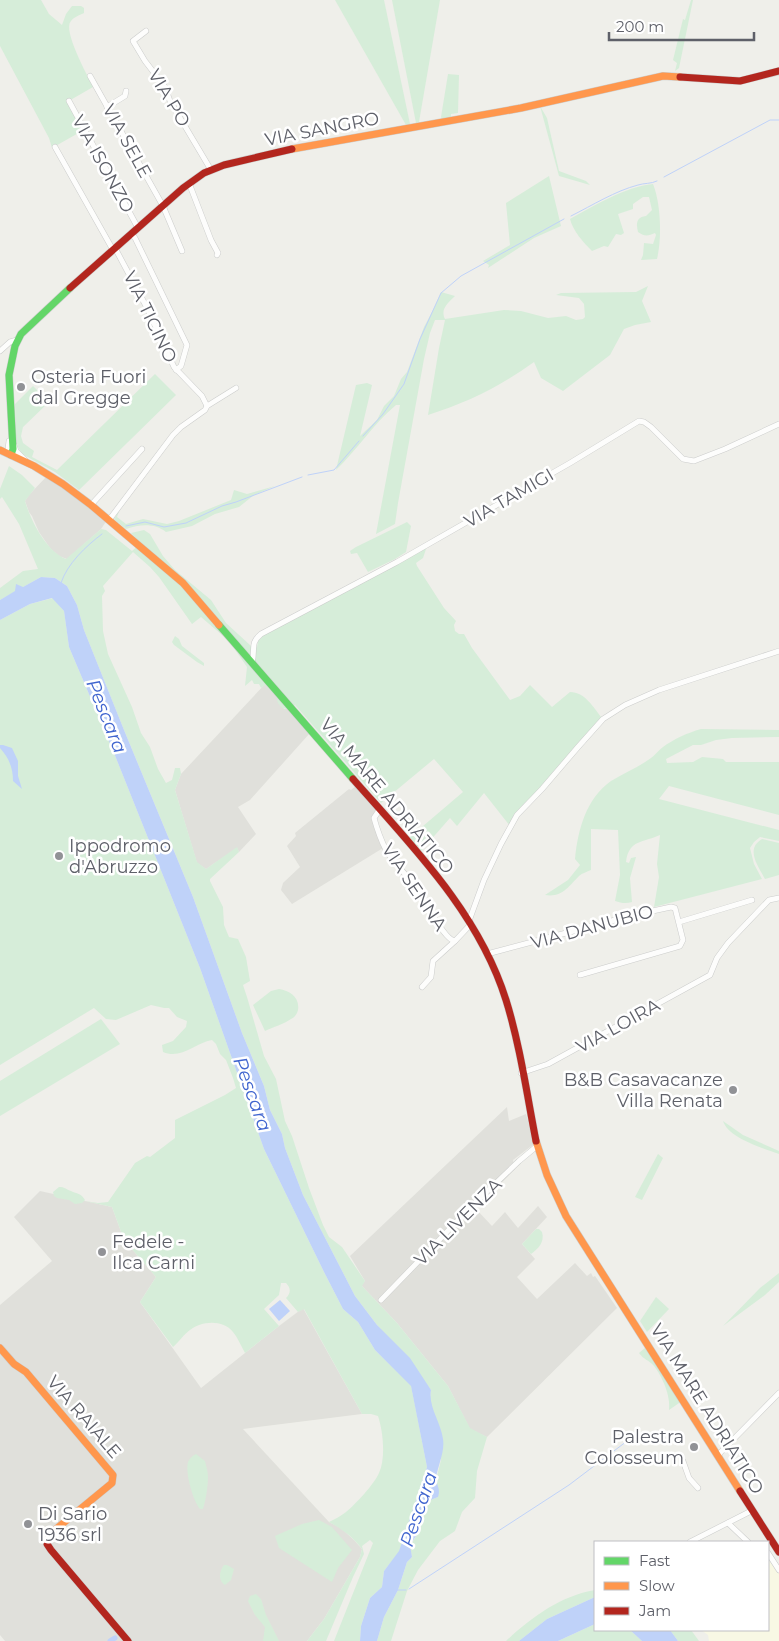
<svg xmlns="http://www.w3.org/2000/svg" width="779" height="1641" font-family="Montserrat,sans-serif">
<rect width="100%" height="100%" fill="#efefea"/>
<path fill="#f8f8e4" d="M768,1559L779,1572V1641H709L708,1635L701,1630H768Z"/>
<g fill="#e0e0db">
<path d="M47,476L107,520L101,529L67,559L59,556L50,548L39,532L32,516L29,512L25,501L29,495Z"/>
<path d="M265,684L278,698L284,709H288L310,733L250,800L238,807L256,834L239,852L237,848L206,869L197,863L175,790L181,774Z"/>
<path d="M356,786L378,809L372,816L383,848L292,904L281,890L283,883L300,867L287,846L296,836L295,833L349,789L351,790Z"/>
<path d="M507,1107L509,1121L526,1114L534,1144L513,1160L515,1169L476,1209L492,1226L505,1212L518,1228L538,1206L547,1217L522,1244L535,1259L517,1277L537,1299L575,1263L587,1276L591,1273L593,1277L595,1276L617,1308L487,1437L470,1429L448,1386L397,1323L361,1285L365,1281L350,1256Z"/>
<path d="M40,1191L112,1207L124,1240L156,1277L140,1302L201,1388L279,1326L303,1308L362,1414L243,1429L329,1522L341,1528L354,1540L362,1549L360,1557L324,1619L307,1641H5L0,1635V1305L52,1261L14,1217Z"/>
</g>
<g fill="#d6edd9">
<path d="M0,0H41L49,14L62,25L66,14L72,6H81L84,8V13C80,15 74,17 71,21C62,30 88,76 93,87L67,102L82,131L52,148L49,138L0,46Z"/>
<path d="M335,0H384L410,124L406,125Z"/>
<path d="M392,0H440L419,122L416,123Z"/>
<path d="M691,0H693L679,68L675,71L677,63L673,60L683,19L685,20Z"/>
<path d="M448,74L459,75L458,113L451,114V118L442,119L441,117Z"/>
<path d="M540,106L547,118L559,171L586,181L590,185L559,176Z"/>
<path d="M549,176L561,226L534,238L488,268L489,265L483,261L510,245L506,203Z"/>
<path d="M653,184C661,204 662,238 657,259L641,260L643,255L644,243L653,244L656,235L655,233C648,236 645,237 638,232C636,224 636,217 646,216L652,210L649,197H643L633,204V209L618,214L624,233L621,235L616,234L608,247L604,246L592,251C583,242 573,231 570,219C596,205 624,187 653,184Z"/>
<path d="M648,286L642,301L651,322L635,325L624,329L610,355L563,391L541,378L534,362C501,386 467,403 428,415L439,348L445,320H435L430,333L424,359L398,503L395,524L376,534L400,405H396C373,424 357,450 336,470L356,385L367,383L372,385L360,436L377,420L384,406L394,396L401,379L407,372L424,327L433,310L441,292L455,296C448,303 440,309 445,319L504,310L521,311L548,318L566,316L576,320L583,319L585,317L584,304L579,298L556,295L561,293L636,292Z"/>
<path d="M155,374L176,395L79,490L55,472L22,454L18,447L16,440L15,404L33,386L49,402L23,427L21,436L23,443L34,451L32,457L57,470Z"/>
<path d="M9,466L22,475L35,488L25,501C31,521 46,551 66,559L101,529L106,530L132,551L141,543L131,533L144,530L150,534L163,556L175,570L211,600L226,623L250,645L252,649L257,647L258,641L262,635L425,548L426,549L423,558L416,563L417,566L444,608L456,621L454,625L455,631L459,634H464L472,648L510,700L520,696L530,685L552,707L570,692C585,692 593,707 602,718L510,826L484,793L457,826L450,818L421,851L409,838L463,792L434,759L381,803L295,705C287,710 282,711 277,701L278,698L265,685L261,688L259,684H254L252,680L245,686L247,667L229,641L201,617L192,624L159,577L150,567L133,552L103,586L105,591L102,596L103,631L108,654L132,707L141,733L150,747L158,769L166,783L172,780L175,768H180L181,774L175,790L197,862L206,869L237,847L239,852L210,879V881L223,907L224,925L229,937L238,939L246,957L250,981L243,985L247,997L264,1056L276,1079L285,1121L292,1136L309,1188L323,1225L329,1237L342,1247L365,1281L362,1286L397,1323L448,1386L470,1428L487,1437L477,1471L475,1498L462,1512L455,1531L440,1541L418,1570L407,1591L391,1641H377L384,1617L398,1590L407,1562L412,1557L410,1546L418,1533L428,1501L438,1497L436,1480L441,1460L430,1399L431,1390L377,1325L355,1296L303,1195L285,1148L282,1134L270,1110L264,1086L242,1033L193,897L124,730L84,630L77,605L67,586L55,578L41,577L0,600V588L23,571L38,569L19,524L2,497L0,499V489Z"/>
<path d="M275,486L254,495L239,507L215,514L192,526L166,532C155,523 140,524 126,529L114,519L120,509L117,517L126,524L143,519L167,524L179,521L231,500L234,490L247,494Z"/>
<path d="M407,522L411,526L406,552L395,559L368,572L357,553L351,554L350,551L356,547Z"/>
<path d="M53,598L64,611L69,647L114,753L200,968L264,1149L324,1272L343,1309L358,1322L375,1350L411,1385L427,1467L399,1552L384,1571L382,1587L370,1598L361,1626L360,1641H334L373,1543L370,1540L362,1546L364,1554L353,1577L326,1641H307L324,1619L360,1557L362,1549C353,1537 342,1529 329,1522C335,1519 341,1516 346,1512C355,1505 375,1483 379,1473C386,1458 383,1431 378,1416L371,1414H362L304,1309L298,1312L286,1298C291,1293 291,1288 286,1283H281L279,1295L264,1309L279,1326L245,1353C241,1346 238,1338 233,1332C223,1319 201,1321 190,1330C184,1334 179,1342 173,1347L140,1302L156,1277L124,1240L112,1207L85,1201L98,1203L108,1202L135,1163L147,1156L150,1157L175,1138V1120L225,1095L236,1088L233,1078L226,1060L220,1054L216,1044L212,1040C195,1043 181,1060 163,1052L162,1045L173,1041L186,1027L187,1021L177,1017L169,1008H164L151,1005L116,1020L106,1019L94,1008L0,1065V620L30,604Z"/>
<path d="M175,636L179,639L182,646L204,663V666L197,662L174,645L172,642Z"/>
<path d="M701,729L779,730V737L732,738L716,740L701,745H693L666,759L667,763L693,762L702,757L723,759L726,762H779V815L669,786L659,799L779,830V841L760,837L754,842L750,848L754,864L762,879L654,907L659,877L657,864L660,835C643,843 629,839 626,862L629,863L631,858L636,857L630,878L632,902C626,904 621,903 615,901L620,875L618,830L591,829V870C587,872 582,873 579,876C569,886 562,898 545,895L568,880L580,865L575,859C578,829 586,799 611,781C624,773 639,767 651,758C655,755 659,750 663,747C674,739 687,733 701,729Z"/>
<path d="M762,839L779,843V875L765,879C758,866 745,849 762,839Z"/>
<path d="M279,989C290,991 300,997 298,1010C297,1014 295,1017 291,1019C284,1024 273,1027 265,1031L253,1005L271,991Z"/>
<path d="M101,1019L120,1044L0,1116V1081Z"/>
<path d="M723,1121L743,1135L779,1151V1154C763,1148 728,1138 723,1121Z"/>
<path d="M658,1154L663,1158L642,1200L635,1197Z"/>
<path d="M59,1187C65,1187 65,1189 71,1191C77,1194 81,1193 85,1200L82,1203L75,1204L69,1200L57,1198L54,1196L53,1192Z"/>
<path d="M536,1229H539L542,1232C545,1242 538,1249 531,1254L522,1244Z"/>
<path d="M779,1273V1282L765,1295L723,1326L760,1288Z"/>
<path d="M656,1297L669,1309L647,1332L640,1321Z"/>
<path d="M645,1348L682,1401L669,1410C671,1396 662,1376 654,1366C649,1360 644,1360 639,1353Z"/>
<path d="M196,1454L205,1461C206,1466 208,1471 208,1477C208,1485 206,1500 203,1509H200C193,1501 185,1472 188,1462C190,1458 192,1456 196,1454Z"/>
<path d="M319,1520L332,1527L352,1550L338,1568L332,1582L279,1548L275,1536L302,1524Z"/>
<path d="M224,1565H227L234,1569L231,1580L225,1585C218,1581 219,1571 224,1565Z"/>
<path d="M595,1590V1597L547,1619L519,1641H506C532,1617 560,1596 595,1590Z"/>
<path d="M256,1594L261,1599L266,1615L279,1641H263L265,1627L255,1615L248,1601L250,1596Z"/>
<path d="M595,1624V1630H630L642,1641H558Z"/>
<path d="M670,1630H691L699,1641H678Z"/>
</g>
<g fill="#bfd2f9">
<path d="M41,577L55,578L67,586L77,605L84,630L124,730L193,897L242,1033L264,1086L270,1110L282,1134L285,1148L303,1195L355,1296L377,1325L410,1358L431,1390C428,1407 441,1422 443,1439C445,1452 438,1465 436,1478C436,1485 441,1488 438,1497L428,1501L418,1533L410,1545L412,1557L407,1562L398,1590L384,1617L377,1641H360L361,1626L370,1598L382,1587L384,1571L399,1551L427,1467L411,1386L375,1350L358,1322L343,1309L324,1272L264,1149L200,968L114,753L69,647L64,611L52,598L30,604L0,620V600L15,591L16,584L23,587Z"/>
<path d="M0,745H3L12,748L18,761V776L22,789L13,781C13,768 9,758 0,748Z"/>
<path d="M280,1300L290,1311L279,1321L269,1309Z"/>
<path d="M595,1597V1624L558,1641H519L547,1619Z"/>
<path d="M630,1630H670L678,1641H642Z"/>
</g>
<g fill="none" stroke-linecap="round" stroke-linejoin="round">
<g stroke="#bfd2f9" stroke-width="1">
<path d="M664,177L770,120H779"/>
<path d="M571,216C593,205 615,191 638,185C644,183 651,184 657,181"/>
<path d="M363,436L383,414L404,384L420,339L441,293L461,276L564,219"/>
<path d="M308,475L334,470L359,441"/>
<path d="M126,526L145,522L164,527L186,523L222,506L236,502L302,477"/>
<path d="M61,583C67,564 86,546 102,534"/>
<path d="M409,1589L569,1485L635,1435"/>
<path d="M397,1590H406"/>
</g>
<path stroke="#bfd2f9" stroke-width="5" d="M110,1641L115,1638"/>
<g stroke="#cccdcc" stroke-width="6">
<g id="street">
<path d="M146,31L133,41L145,61L165,87L170,101L211,170"/>
<path d="M90,76L163,206L182,251"/>
<path d="M69,101L138,228"/>
<path d="M107,107L125,96L126,91"/>
<path d="M55,147L113,250"/>
<path d="M189,183L211,240L218,253L217,255"/>
<path d="M131,234L135,238L187,345L181,366L176,370"/>
<path d="M115,248L146,306L174,367L202,396L207,406"/>
<path d="M0,351L10,342L17,340"/>
<path d="M9,441L8,449L11,455"/>
<path d="M14,445L16,451L25,460"/>
<path d="M91,505L142,449"/>
<path d="M109,520L173,435L181,427L205,410L207,406L236,388"/>
<path d="M252,662C256,650 249,644 261,634L397,562L570,463L639,421L644,422L651,427L683,459L694,461L725,449L779,424"/>
<path d="M380,809L374,818C377,829 381,840 386,850C396,868 414,880 424,899C429,908 445,940 455,941L471,924"/>
<path d="M469,921L484,880L501,844L517,815L542,789L578,747L603,719L625,705L659,690L779,651"/>
<path d="M679,922L752,900"/>
<path d="M487,954L634,915L671,907L675,908L683,940L680,946L580,975"/>
<path d="M422,987L431,977L433,961L455,941"/>
<path d="M521,1073L548,1064L710,975L717,958L728,943L769,900L779,898"/>
<path d="M381,1300L470,1208L519,1161L537,1146"/>
<path d="M718,1455L779,1393"/>
<path d="M683,1461L689,1478L698,1488"/>
<path d="M728,1523L748,1542"/>
<path d="M690,1542L753,1510"/>
<path d="M768,1553L779,1570"/>
</g>
</g>
<g stroke="#cccdcd" stroke-width="8">
<g id="fast">
<path d="M11,455L13,449L9,375L15,346L21,334L70,288"/>
<path d="M219,625L353,779"/>
</g>
</g>
<g stroke="#cccdcd" stroke-width="8">
<g id="slow">
<path d="M292,149L521,108L663,76L680,77"/>
<path d="M0,450L34,466L63,484L91,505L183,583L219,625"/>
<path d="M536,1141L547,1175L566,1216L740,1491"/>
<path d="M0,1348L14,1364L26,1372L113,1475L112,1483L50,1534L48,1541"/>
</g>
</g>
<g stroke="#cccdcd" stroke-width="8">
<g id="jam">
<path d="M680,77L740,81L779,71"/>
<path d="M70,288L183,188L204,173L224,165L292,149"/>
<path d="M353,779C412,846 479,913 506,1000C520,1045 527,1095 536,1141"/>
<path d="M740,1491L779,1552"/>
<path d="M48,1541L47,1544L51,1550L128,1641"/>
</g>
</g>
<use href="#street" stroke="#fdfdfc" stroke-width="5"/>
<use href="#fast" stroke="#63d668" stroke-width="7"/>
<use href="#slow" stroke="#ff974d" stroke-width="7"/>
<use href="#jam" stroke="#b3261e" stroke-width="7"/>
</g>
<g fill="#919296" stroke="#fff" stroke-width="2">
<circle cx="21" cy="387" r="5"/>
<circle cx="59" cy="856" r="5"/>
<circle cx="733" cy="1090" r="5"/>
<circle cx="102" cy="1252" r="5"/>
<circle cx="694" cy="1447" r="5"/>
<circle cx="28" cy="1524" r="5"/>
</g>
<g text-anchor="middle" stroke-width="5" stroke-linejoin="round" paint-order="stroke">
<g font-size="18" fill="#5e6069" stroke="#fff">
<text transform="translate(169 98) rotate(59)" y="6">VIA PO</text>
<text transform="translate(322 129) rotate(-11)" y="6">VIA SANGRO</text>
<text transform="translate(127 141) rotate(61)" y="6">VIA SELE</text>
<text transform="translate(103 164) rotate(61)" y="6">VIA ISONZO</text>
<text transform="translate(150 317) rotate(64)" y="6">VIA TICINO</text>
<text transform="translate(509 498) rotate(-30)" y="6">VIA TAMIGI</text>
<text transform="translate(387 796) rotate(50)" y="6">VIA MARE ADRIATICO</text>
<text transform="translate(414 887) rotate(56)" y="6">VIA SENNA</text>
<text transform="translate(592 927) rotate(-15)" y="6">VIA DANUBIO</text>
<text transform="translate(618 1026) rotate(-29)" y="6">VIA LOIRA</text>
<text transform="translate(458 1222) rotate(-45)" y="6">VIA LIVENZA</text>
<text transform="translate(707 1409) rotate(58)" y="6">VIA MARE ADRIATICO</text>
<text transform="translate(84 1417) rotate(49)" y="6">VIA RAIALE</text>
</g>
<g font-size="18" fill="#5e6069" stroke="#fff" text-anchor="start">
<text x="31" y="383">Osteria Fuori<tspan x="31" dy="21">dal Gregge</tspan></text>
<text x="69" y="852">Ippodromo<tspan x="69" dy="21">d'Abruzzo</tspan></text>
<text x="723" y="1086" text-anchor="end">B&amp;B Casavacanze<tspan x="723" dy="21">Villa Renata</tspan></text>
<text x="112" y="1248">Fedele -<tspan x="112" dy="21">Ilca Carni</tspan></text>
<text x="684" y="1443" text-anchor="end">Palestra<tspan x="684" dy="21">Colosseum</tspan></text>
<text x="38" y="1520">Di Sario<tspan x="38" dy="21">1936 srl</tspan></text>
</g>
<g font-size="19" font-style="italic" fill="#4065cf" stroke="#fff">
<text transform="translate(107 716) rotate(68)" y="7">Pescara</text>
<text transform="translate(253 1094) rotate(70)" y="7">Pescara</text>
<text transform="translate(418 1509) rotate(-71)" y="7">Pescara</text>
</g>
</g>
<rect x="594" y="1541" width="175" height="90" fill="#ffffff" stroke="#bfbfc3"/>
<rect x="604" y="1557" width="25" height="8" fill="#63d668" stroke="#bfbfc3"/>
<text x="639" y="1566" font-size="15" fill="#5e6069">Fast</text>
<rect x="604" y="1582" width="25" height="8" fill="#ff974d" stroke="#bfbfc3"/>
<text x="639" y="1591" font-size="15" fill="#5e6069">Slow</text>
<rect x="604" y="1607" width="25" height="8" fill="#b3261e" stroke="#bfbfc3"/>
<text x="639" y="1616" font-size="15" fill="#5e6069">Jam</text>
<path d="M609 32v8h145v-8" fill="none" stroke="#5e6069" stroke-width="2.5"/>
<text x="616" y="32" font-size="15" fill="#5e6069" stroke="#ffffff" stroke-width="4" paint-order="stroke">200 m</text>
</svg>
